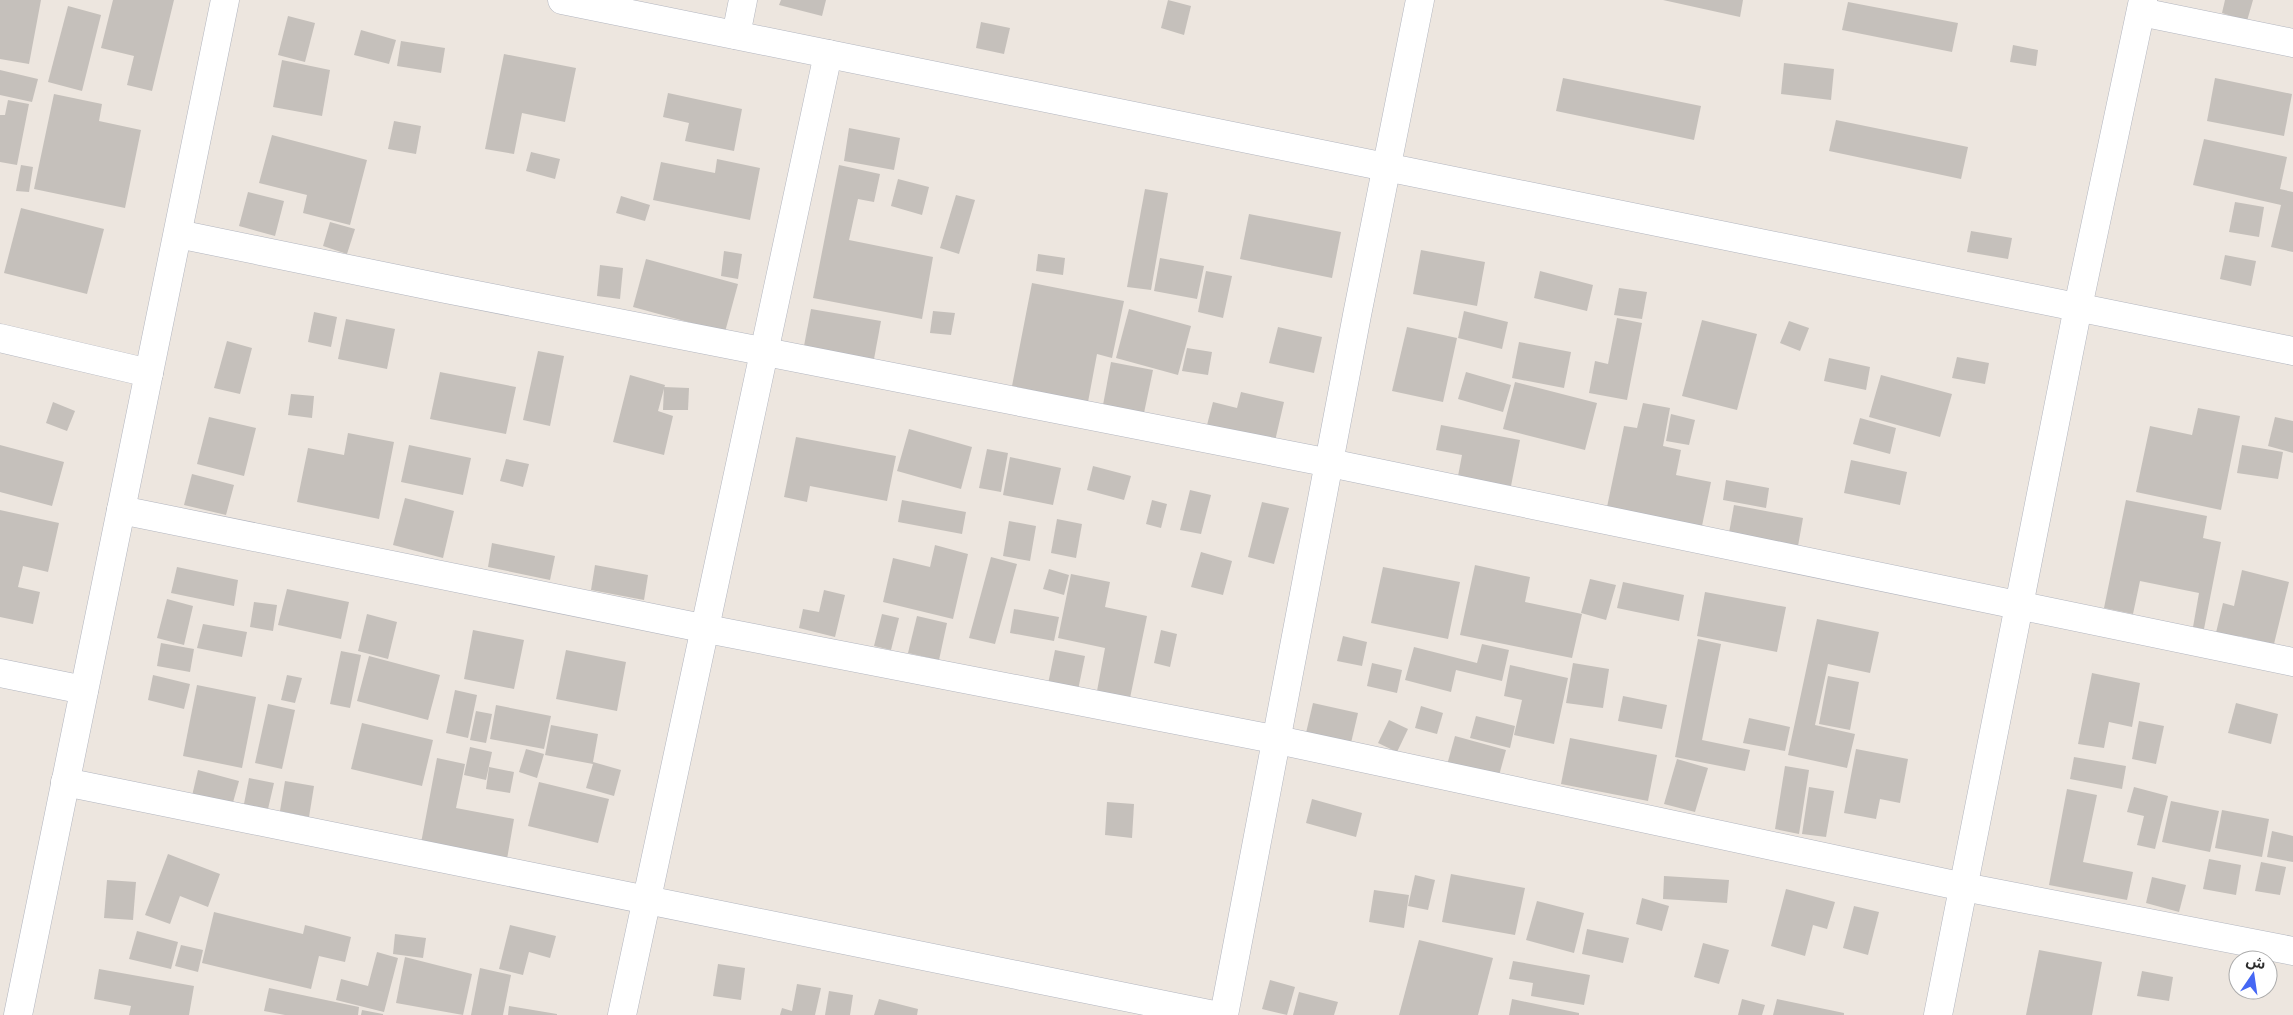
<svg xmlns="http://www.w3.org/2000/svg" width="2293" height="1015" font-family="Figtree,'Noto Sans Arabic',sans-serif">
<rect width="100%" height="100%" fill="#ede6df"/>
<g fill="#c5c0bb">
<path d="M0,0H41L29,64L0,59Z"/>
<path d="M113,0H174L152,91L127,85L134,56L101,48Z"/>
<path d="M781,0H826L822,16L779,5Z"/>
<path d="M1168,0L1191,6L1184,35L1161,28Z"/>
<path d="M1663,0H1743L1740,17Z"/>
<path d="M2225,0H2253L2247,21L2222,13Z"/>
<path d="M1848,2L1958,23L1952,52L1842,30Z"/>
<path d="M68,6L101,15L82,91L48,82Z"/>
<path d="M288,16L315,23L305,62L278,55Z"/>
<path d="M981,22L1010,28L1004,54L976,48Z"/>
<path d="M361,30L396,40L389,64L354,55Z"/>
<path d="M401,41L445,48L441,73L397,66Z"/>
<path d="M2013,45L2038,50L2036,66L2010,62Z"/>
<path d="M504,54L576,68L565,122L522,113L514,154L485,149Z"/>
<path d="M282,60L330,70L322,116L273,107Z"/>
<path d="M1784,63L1834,69L1831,100L1781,94Z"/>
<path d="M0,70L38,79L32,102L0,95Z"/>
<path d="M1563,78L1701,106L1694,140L1556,111Z"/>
<path d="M2215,78L2292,94L2284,136L2207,121Z"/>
<path d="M668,93L742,109L734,151L685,141L689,123L663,117Z"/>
<path d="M54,94L102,104L99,121L141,130L125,208L34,189Z"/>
<path d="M8,100L29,104L17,165L0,162V115H5Z"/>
<path d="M1836,120L1968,147L1961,179L1829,151Z"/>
<path d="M394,121L421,126L416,154L388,149Z"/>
<path d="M849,128L900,138L894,170L844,161Z"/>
<path d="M272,135L367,160L350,225L303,213L307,195L259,183Z"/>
<path d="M2204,139L2287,157L2280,189L2293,192V252L2271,247L2281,205L2193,185Z"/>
<path d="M531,152L560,159L555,179L526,171Z"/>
<path d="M717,159L760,168L750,220L653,200L661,162L715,173Z"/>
<path d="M21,165L33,167L29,192L16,191Z"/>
<path d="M839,165L880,174L874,202L858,199L849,240L933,257L922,319L813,298Z"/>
<path d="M898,179L929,187L922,215L891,206Z"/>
<path d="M1145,189L1168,193L1151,290L1127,287Z"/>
<path d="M248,192L284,201L275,236L239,226Z"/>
<path d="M956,195L975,200L959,254L940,248Z"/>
<path d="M621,196L650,205L645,221L616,213Z"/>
<path d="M2235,202L2264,207L2259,237L2229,232Z"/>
<path d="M21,208L104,229L87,294L4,273Z"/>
<path d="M1249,214L1341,232L1332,278L1240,259Z"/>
<path d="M330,222L355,229L347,254L323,246Z"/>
<path d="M1971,231L2012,238L2008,259L1967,252Z"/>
<path d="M1421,250L1485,262L1477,306L1413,294Z"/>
<path d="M724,251L742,254L738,279L721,276Z"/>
<path d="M1038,254L1065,258L1063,275L1036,271Z"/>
<path d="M2225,255L2256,261L2251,286L2220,279Z"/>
<path d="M1160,258L1204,266L1197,299L1154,291Z"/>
<path d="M646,259L738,284L725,332L633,307Z"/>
<path d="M600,265L623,268L620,299L597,296Z"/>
<path d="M1206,271L1232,276L1223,318L1198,312Z"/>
<path d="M1540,271L1593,285L1587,311L1534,298Z"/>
<path d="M1032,283L1124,301L1112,358L1097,354L1088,402L1012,386Z"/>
<path d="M1619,288L1647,292L1642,319L1614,315Z"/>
<path d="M811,309L881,321L874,359L804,346Z"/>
<path d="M1129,309L1191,326L1178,375L1116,358Z"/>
<path d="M933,311L955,313L951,335L930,333Z"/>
<path d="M1464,311L1508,322L1502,349L1458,338Z"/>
<path d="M314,312L337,317L331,347L308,342Z"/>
<path d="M1617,318L1642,323L1627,400L1589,393L1595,361L1608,364Z"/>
<path d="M346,319L395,329L387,369L338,359Z"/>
<path d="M1702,320L1757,334L1737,410L1682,396Z"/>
<path d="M1789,321L1809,328L1800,351L1780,343Z"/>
<path d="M1278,327L1322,337L1314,373L1269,363Z"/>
<path d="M1407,327L1457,338L1443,402L1392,391Z"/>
<path d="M227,341L252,348L240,394L214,388Z"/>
<path d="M1519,342L1571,352L1564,388L1512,378Z"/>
<path d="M1187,348L1212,352L1208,375L1182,371Z"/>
<path d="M538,351L564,356L550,426L523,420Z"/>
<path d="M1957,357L1989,363L1985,384L1952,378Z"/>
<path d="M1829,358L1870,367L1866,390L1824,381Z"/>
<path d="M1111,362L1153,370L1144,413L1103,405Z"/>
<path d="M440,372L516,387L506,434L430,419Z"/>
<path d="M1466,372L1511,385L1503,412L1458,399Z"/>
<path d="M630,375L665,385L658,411L673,416L664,455L613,442Z"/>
<path d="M1881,375L1952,394L1940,437L1869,417Z"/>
<path d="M1515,382L1597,403L1585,450L1503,429Z"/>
<path d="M664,387L689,388L688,410H663Z"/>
<path d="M1241,392L1284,402L1275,441L1207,425L1213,402L1237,408Z"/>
<path d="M291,394L314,396L312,418L288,415Z"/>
<path d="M53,402L75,411L67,431L46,423Z"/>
<path d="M1643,403L1670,408L1663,446L1681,450L1676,475L1711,482L1702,526L1607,507L1624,426L1637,428Z"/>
<path d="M2198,408L2240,416L2221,510L2136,492L2150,426L2192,435Z"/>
<path d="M1671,414L1695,420L1689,445L1666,441Z"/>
<path d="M209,417L256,428L244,476L197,464Z"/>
<path d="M2275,417L2293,421V453L2268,446Z"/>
<path d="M1860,418L1896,428L1890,454L1853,444Z"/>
<path d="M1441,425L1520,440L1511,486L1458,476L1462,455L1436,450Z"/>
<path d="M909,429L972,447L961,489L897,471Z"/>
<path d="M348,433L394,442L379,519L297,502L308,448L344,455Z"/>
<path d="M796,437L896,456L887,501L810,486L807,502L784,497Z"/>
<path d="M0,445L64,462L52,506L0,492Z"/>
<path d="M409,445L471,458L463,495L401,482Z"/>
<path d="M2242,445L2283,452L2278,479L2237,473Z"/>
<path d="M987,449L1008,453L1001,492L979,488Z"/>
<path d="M1010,457L1061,468L1053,505L1003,495Z"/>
<path d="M506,459L529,464L523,487L500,481Z"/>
<path d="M1851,460L1907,472L1900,505L1844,493Z"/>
<path d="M1093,466L1131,476L1124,500L1087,490Z"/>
<path d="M192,474L234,485L226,515L184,505Z"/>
<path d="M1726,480L1769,488L1766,508L1723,500Z"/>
<path d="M1190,490L1211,495L1201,534L1180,530Z"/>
<path d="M405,498L454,511L443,558L393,545Z"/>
<path d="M902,500L966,512L962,534L898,522Z"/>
<path d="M1152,500L1167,504L1161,528L1146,524Z"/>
<path d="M2126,500L2207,516L2203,538L2221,542L2204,629L2193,627L2199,593L2140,581L2133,614L2104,608Z"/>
<path d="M1262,502L1289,508L1274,564L1248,557Z"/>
<path d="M1734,505L1803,518L1798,546L1729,533Z"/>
<path d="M0,510L59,523L48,572L23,566L18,587L40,592L33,624L0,617Z"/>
<path d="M1057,519L1082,524L1076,558L1051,553Z"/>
<path d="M1009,521L1036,526L1030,561L1003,556Z"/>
<path d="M492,543L555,556L550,580L488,567Z"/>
<path d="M935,545L968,554L953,619L883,602L893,558L930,567Z"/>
<path d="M1201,552L1232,561L1223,595L1191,587Z"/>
<path d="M991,557L1017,564L995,644L969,638Z"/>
<path d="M595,565L648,575L644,600L591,590Z"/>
<path d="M1475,565L1530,577L1525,602L1582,614L1572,658L1460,635Z"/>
<path d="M177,567L238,580L234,606L171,593Z"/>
<path d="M1383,567L1460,582L1448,639L1371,623Z"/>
<path d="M1049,569L1069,575L1064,595L1043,589Z"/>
<path d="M2242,570L2289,582L2274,644L2239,636L2233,660L2211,654L2223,603L2234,606Z"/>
<path d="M1071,574L1110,582L1105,607L1147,616L1130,698L1097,691L1105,648L1058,638Z"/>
<path d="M1590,579L1616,585L1606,620L1581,613Z"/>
<path d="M1623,582L1684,595L1679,621L1617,608Z"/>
<path d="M287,589L349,602L341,639L278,625Z"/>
<path d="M824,590L845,595L835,637L799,628L803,609L819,612Z"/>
<path d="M1705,592L1786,607L1777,652L1697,636Z"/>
<path d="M167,599L193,606L184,645L157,638Z"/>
<path d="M254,602L277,605L273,631L250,627Z"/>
<path d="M1014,609L1059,617L1054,641L1010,633Z"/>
<path d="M367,614L397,622L388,659L358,651Z"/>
<path d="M882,614L899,618L891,650L874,646Z"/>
<path d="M917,616L947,623L939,660L908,653Z"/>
<path d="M1817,619L1879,632L1870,673L1828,664L1815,725L1855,734L1847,768L1788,755Z"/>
<path d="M203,624L247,632L242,657L197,648Z"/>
<path d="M473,630L524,640L514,689L464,679Z"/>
<path d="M1161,630L1177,634L1170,667L1154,663Z"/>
<path d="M1343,636L1367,642L1362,666L1337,661Z"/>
<path d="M1698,639L1721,644L1702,740L1750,750L1745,771L1675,757Z"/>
<path d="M161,643L194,649L190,672L157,666Z"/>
<path d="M1482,644L1509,650L1502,681L1456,670L1451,692L1405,680L1414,647L1477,663Z"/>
<path d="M566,650L626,662L617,711L556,699Z"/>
<path d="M1055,650L1085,656L1078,690L1048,684Z"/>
<path d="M341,651L361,655L350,708L330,704Z"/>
<path d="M369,656L440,675L428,720L357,701Z"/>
<path d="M1372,663L1402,670L1397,693L1367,686Z"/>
<path d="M1573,663L1609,669L1603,708L1566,703Z"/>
<path d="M1510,665L1568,678L1554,744L1514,735L1522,700L1504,696Z"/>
<path d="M2092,673L2140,683L2132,727L2109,722L2104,748L2078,744Z"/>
<path d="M153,675L190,684L184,709L148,700Z"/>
<path d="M287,675L302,678L295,703L281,700Z"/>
<path d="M1828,676L1859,682L1850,730L1819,724Z"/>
<path d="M197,685L256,697L242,768L183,756Z"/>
<path d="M455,690L477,695L468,738L446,733Z"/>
<path d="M1623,696L1667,705L1662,729L1618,721Z"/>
<path d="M1313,703L1358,713L1351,743L1306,733Z"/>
<path d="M2236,703L2278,714L2271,744L2228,733Z"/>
<path d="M268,704L295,710L282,769L255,763Z"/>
<path d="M496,705L551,716L544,749L490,739Z"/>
<path d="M1421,706L1443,713L1437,734L1415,728Z"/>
<path d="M476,711L492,714L486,743L470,740Z"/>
<path d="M1476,716L1515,726L1510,748L1470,738Z"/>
<path d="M1749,718L1790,727L1785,751L1743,743Z"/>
<path d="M1389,720L1408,729L1397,752L1378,743Z"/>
<path d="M2139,721L2164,726L2156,764L2132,759Z"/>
<path d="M362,723L433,740L422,786L351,769Z"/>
<path d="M551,725L598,734L593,762L621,770L614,796L586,788L593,764L545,755Z"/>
<path d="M1455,736L1506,750L1495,790L1444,776Z"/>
<path d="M1570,738L1657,755L1648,801L1561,784Z"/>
<path d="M470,747L492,752L486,780L464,775Z"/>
<path d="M526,749L544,754L537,778L519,772Z"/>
<path d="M1856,749L1908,759L1900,803L1880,799L1876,819L1844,813Z"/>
<path d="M2074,757L2126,766L2122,789L2070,779Z"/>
<path d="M437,758L465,764L456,808L514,819L507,859L421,843Z"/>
<path d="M1677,759L1708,768L1695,812L1664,804Z"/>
<path d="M1785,766L1809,770L1799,834L1775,829Z"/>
<path d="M489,767L514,772L510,793L486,789Z"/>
<path d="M198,770L239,781L232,806L192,796Z"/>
<path d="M249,778L274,783L268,809L244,804Z"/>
<path d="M285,781L314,786L309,817L280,811Z"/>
<path d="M539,782L609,799L598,843L528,826Z"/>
<path d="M1809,787L1834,791L1826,837L1802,834Z"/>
<path d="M2134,787L2168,796L2155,849L2137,845L2144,816L2127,812Z"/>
<path d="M2067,789L2097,795L2083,862L2133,872L2127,900L2049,885Z"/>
<path d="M1312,799L1362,813L1356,837L1306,823Z"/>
<path d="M2171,801L2219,811L2210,852L2162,842Z"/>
<path d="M1107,802L1134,804L1132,838L1105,835Z"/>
<path d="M2222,810L2269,819L2262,857L2215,848Z"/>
<path d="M2272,831L2293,836V862L2267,857Z"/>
<path d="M168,854L220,874L208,907L180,896L170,924L145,915Z"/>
<path d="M2209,859L2241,865L2236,895L2203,889Z"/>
<path d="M2261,862L2286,867L2280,895L2255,891Z"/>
<path d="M1451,874L1525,888L1515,935L1442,922Z"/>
<path d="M1415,875L1435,880L1428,910L1408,906Z"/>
<path d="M1664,876L1729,880L1727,903L1663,899Z"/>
<path d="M2152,877L2186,885L2179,912L2146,903Z"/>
<path d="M107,880L136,882L133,920L104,918Z"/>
<path d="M1786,889L1835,902L1827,929L1813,925L1805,956L1771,946Z"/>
<path d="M1374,890L1409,895L1404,928L1369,922Z"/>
<path d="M1642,898L1669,906L1662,931L1636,924Z"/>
<path d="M1537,901L1584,913L1574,953L1526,940Z"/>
<path d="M1854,906L1879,912L1868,955L1843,948Z"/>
<path d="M214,912L303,934L305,925L351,937L345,962L319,956L311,989L202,963Z"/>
<path d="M510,925L556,936L550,958L529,952L523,975L499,969Z"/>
<path d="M1587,929L1629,938L1623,963L1582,954Z"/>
<path d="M137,931L178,942L171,969L129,959Z"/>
<path d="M395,934L426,938L423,958L393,954Z"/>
<path d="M1419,940L1493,958L1478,1015H1399Z"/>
<path d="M1703,943L1729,950L1719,984L1694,977Z"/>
<path d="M181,945L203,950L198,972L175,966Z"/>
<path d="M2039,950L2102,962L2092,1015H2026Z"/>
<path d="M377,952L398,958L384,1012L336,1000L341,979L368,986Z"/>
<path d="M405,957L472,974L463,1015L396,1003Z"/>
<path d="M1513,961L1590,975L1584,1005L1531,996L1533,983L1509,979Z"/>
<path d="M718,964L745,968L741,1000L713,996Z"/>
<path d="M480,968L511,975L503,1015H471Z"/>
<path d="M99,969L194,986L189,1015H129L131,1006L94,999Z"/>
<path d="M2142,971L2173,977L2169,1001L2137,996Z"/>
<path d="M1270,980L1295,987L1287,1015L1262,1009Z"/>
<path d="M797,984L821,988L815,1015H780L782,1008L792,1011Z"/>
<path d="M269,988L359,1007L358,1015H285L264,1011Z"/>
<path d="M829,991L853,995L850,1015H825Z"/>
<path d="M1299,992L1338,1002L1334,1015H1293Z"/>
<path d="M879,999L918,1009L917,1015H874Z"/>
<path d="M1512,999L1579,1013V1015H1509Z"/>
<path d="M1742,999L1765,1005L1762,1015H1738Z"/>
<path d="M1777,999L1844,1013V1015H1773Z"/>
<path d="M509,1006L557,1014V1015H508Z"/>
<path d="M362,1010L383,1014V1015H361Z"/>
</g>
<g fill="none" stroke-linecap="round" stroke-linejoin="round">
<g stroke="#b2b5bf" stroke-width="29">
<g id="minor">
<path d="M2141,12L2293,43"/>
<path d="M736,35L743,0"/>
<path d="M178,234L446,289L1330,463L2293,662"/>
<path d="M0,338L149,373"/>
<path d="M121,510L707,629L1278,740L1964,887L2293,951"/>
<path d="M0,673L84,690"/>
<path d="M65,782L1214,1015"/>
<path d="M622,1015L828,54"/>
<path d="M1224,1015L1357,315L1420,0"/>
<path d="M1938,1015L2078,307L2143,0"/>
</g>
</g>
<g stroke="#b2b5bf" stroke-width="29">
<g id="tertiary">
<path d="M562,0L2293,351"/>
<path d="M18,1015L225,0"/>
</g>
</g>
<use href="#minor" stroke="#fff" stroke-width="28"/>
<use href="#tertiary" stroke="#fff" stroke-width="28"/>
</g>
<g transform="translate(2253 975) rotate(13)"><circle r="24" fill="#ffffff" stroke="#ababab"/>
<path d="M0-4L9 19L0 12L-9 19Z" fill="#4567f4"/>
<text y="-8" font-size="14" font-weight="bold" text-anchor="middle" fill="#2c2c2c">ش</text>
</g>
</svg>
